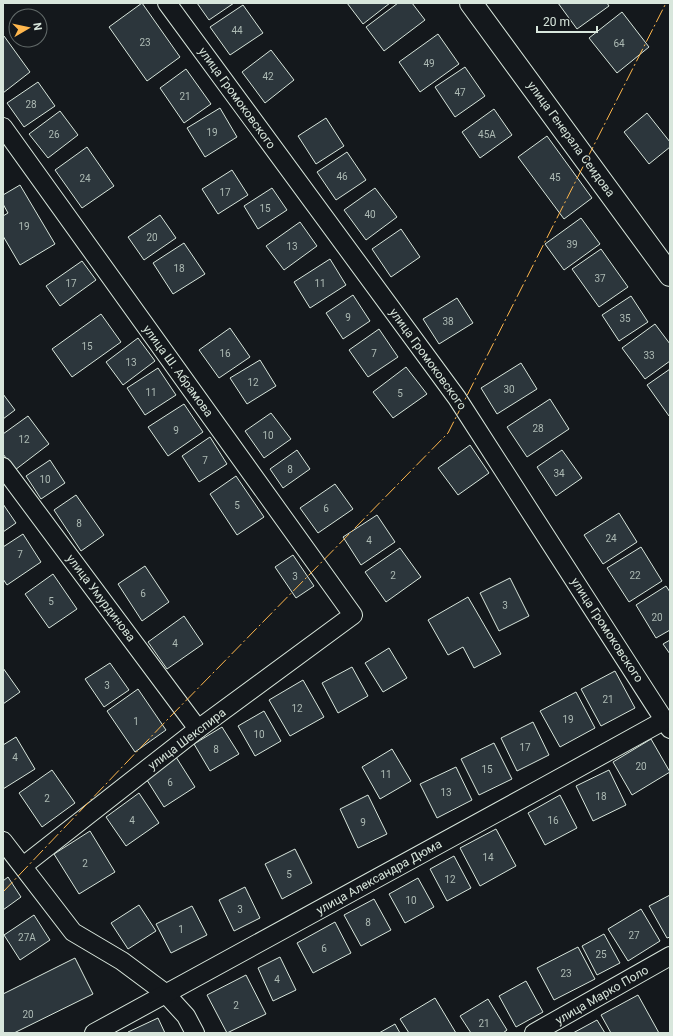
<svg xmlns="http://www.w3.org/2000/svg" width="673" height="1036" font-family="Roboto,sans-serif">
<rect width="100%" height="100%" fill="#14181c"/>
<g fill="#2c363c" stroke="#d8e6dc">
<path d="M142,3L180,57L147,81L109,27Z"/>
<path d="M197,3H234L209,20Z"/>
<path d="M347,3H390L363,24Z"/>
<path d="M398,3H412L425,20L384,51L366,27Z"/>
<path d="M558,3H607L609,6L577,29Z"/>
<path d="M243,5L263,33L230,55L210,27Z"/>
<path d="M622,12L649,47L617,73L589,38Z"/>
<path d="M438,34L459,64L420,92L399,62Z"/>
<path d="M4,36L30,72L3,93V37Z"/>
<path d="M271,50L294,80L265,103L242,72Z"/>
<path d="M465,67L485,96L455,117L435,87Z"/>
<path d="M186,69L211,104L184,123L160,88Z"/>
<path d="M38,82L55,106L24,127L7,103Z"/>
<path d="M220,108L237,137L205,157L187,128Z"/>
<path d="M494,109L512,135L480,158L462,132Z"/>
<path d="M60,111L78,135L48,158L29,134Z"/>
<path d="M647,113L670,142V147L649,164L624,132Z"/>
<path d="M326,118L344,146L316,164L298,136Z"/>
<path d="M547,136L592,198L564,219L518,157Z"/>
<path d="M87,147L114,186L82,208L55,170Z"/>
<path d="M347,152L366,180L336,200L317,172Z"/>
<path d="M232,170L248,195L218,214L202,189Z"/>
<path d="M20,185L55,244L20,265L3,236V216L8,213L3,204V195Z"/>
<path d="M272,188L287,210L258,229L244,206Z"/>
<path d="M375,188L397,217L366,240L344,210Z"/>
<path d="M160,215L176,238L144,260L128,237Z"/>
<path d="M581,218L600,244L564,270L545,244Z"/>
<path d="M300,222L317,246L284,270L266,246Z"/>
<path d="M401,229L420,257L391,277L372,249Z"/>
<path d="M184,243L205,274L173,294L153,263Z"/>
<path d="M601,249L628,287L599,307L572,269Z"/>
<path d="M330,259L346,285L310,308L294,282Z"/>
<path d="M82,261L96,280L60,306L46,286Z"/>
<path d="M353,295L370,321L343,339L326,313Z"/>
<path d="M631,296L648,322L619,341L602,315Z"/>
<path d="M457,298L473,323L439,344L423,319Z"/>
<path d="M101,314L121,342L72,377L52,349Z"/>
<path d="M655,324L670,344V361L645,379L622,348Z"/>
<path d="M230,328L250,357L219,378L199,350Z"/>
<path d="M379,329L398,357L368,377L349,350Z"/>
<path d="M138,338L155,361L123,385L106,362Z"/>
<path d="M260,360L276,386L247,404L230,378Z"/>
<path d="M521,363L537,389L497,414L481,388Z"/>
<path d="M406,367L427,394L393,418L373,392Z"/>
<path d="M158,368L176,395L145,415L127,388Z"/>
<path d="M670,369V415L669,416L647,385Z"/>
<path d="M3,394L15,410L3,419Z"/>
<path d="M550,399L569,429L527,457L507,427Z"/>
<path d="M184,404L203,432L168,456L148,427Z"/>
<path d="M271,413L291,439L264,458L245,431Z"/>
<path d="M28,416L49,444L15,470L3,454V434Z"/>
<path d="M210,437L227,464L199,482L182,456Z"/>
<path d="M470,445L489,473L458,495L438,468Z"/>
<path d="M297,450L310,469L283,488L270,469Z"/>
<path d="M562,450L582,478L556,496L537,467Z"/>
<path d="M50,460L65,483L41,499L26,476Z"/>
<path d="M236,476L264,517L237,535L210,494Z"/>
<path d="M335,484L353,509L318,533L300,508Z"/>
<path d="M76,495L104,535L81,551L54,510Z"/>
<path d="M3,504L16,523L3,532Z"/>
<path d="M619,513L637,542L603,564L584,535Z"/>
<path d="M377,515L395,542L361,565L343,537Z"/>
<path d="M23,534L41,562L7,585L3,579V547Z"/>
<path d="M641,547L662,581L629,602L607,568Z"/>
<path d="M400,548L421,577L386,602L365,572Z"/>
<path d="M293,555L314,586L296,598L275,567Z"/>
<path d="M145,566L169,602L142,621L118,584Z"/>
<path d="M53,574L77,609L49,628L25,594Z"/>
<path d="M510,578L529,616L499,631L480,593Z"/>
<path d="M666,586L670,592V630L656,638L636,605Z"/>
<path d="M468,597L501,654L474,668L463,647L448,655L428,620Z"/>
<path d="M184,616L203,644L167,669L148,642Z"/>
<path d="M670,640V654L663,644Z"/>
<path d="M389,648L407,678L383,692L365,663Z"/>
<path d="M110,663L129,690L104,707L85,679Z"/>
<path d="M352,667L368,696L338,713L322,683Z"/>
<path d="M3,668L20,692L3,704Z"/>
<path d="M615,671L635,708L601,726L581,689Z"/>
<path d="M303,680L324,717L290,736L269,700Z"/>
<path d="M138,689L166,730L135,752L107,711Z"/>
<path d="M576,692L595,728L560,747L540,711Z"/>
<path d="M264,711L281,741L255,756L238,726Z"/>
<path d="M533,722L549,755L517,771L501,738Z"/>
<path d="M222,727L239,754L210,771L194,744Z"/>
<path d="M16,737L35,769L3,789V745Z"/>
<path d="M651,739L670,772L632,795L613,762Z"/>
<path d="M494,743L512,779L479,795L461,759Z"/>
<path d="M392,749L411,781L380,799L362,767Z"/>
<path d="M176,757L195,787L164,807L145,777Z"/>
<path d="M456,767L472,800L437,818L420,784Z"/>
<path d="M52,770L75,803L42,827L19,793Z"/>
<path d="M609,770L626,805L593,821L576,786Z"/>
<path d="M139,793L159,823L126,846L106,817Z"/>
<path d="M368,795L387,834L358,848L340,809Z"/>
<path d="M560,795L577,828L545,845L528,813Z"/>
<path d="M496,829L516,866L480,886L460,848Z"/>
<path d="M90,831L115,872L79,894L54,854Z"/>
<path d="M295,849L312,883L282,899L265,864Z"/>
<path d="M454,856L471,888L447,901L430,869Z"/>
<path d="M8,877L21,897L3,910V881Z"/>
<path d="M418,878L434,907L405,923L389,894Z"/>
<path d="M245,887L260,918L234,931L219,900Z"/>
<path d="M670,895V937L667,938L649,906Z"/>
<path d="M374,899L391,930L361,946L344,915Z"/>
<path d="M139,905L156,931L128,949L111,923Z"/>
<path d="M192,906L207,935L171,953L156,924Z"/>
<path d="M641,909L660,941L628,961L608,929Z"/>
<path d="M34,915L50,940L20,960L4,935Z"/>
<path d="M335,922L351,953L313,973L297,943Z"/>
<path d="M604,934L620,963L597,975L582,946Z"/>
<path d="M578,947L595,979L554,1000L537,968Z"/>
<path d="M280,957L296,990L273,1001L258,968Z"/>
<path d="M75,958L93,994L14,1033H3V994Z"/>
<path d="M246,975L266,1014L227,1033L207,995Z"/>
<path d="M526,981L543,1012L516,1027L499,996Z"/>
<path d="M638,995L659,1033H611L601,1015Z"/>
<path d="M435,998L456,1033H409L400,1019Z"/>
<path d="M488,999L507,1030L503,1033H471L460,1016Z"/>
<path d="M158,1018L165,1033H129L128,1032Z"/>
<path d="M597,1020L605,1033H573Z"/>
<path d="M395,1024L400,1033H379Z"/>
</g>
<g fill="none" stroke-linecap="round" stroke-linejoin="round">
<g stroke="#d8e6dc" stroke-width="20">
<g id="street">
<path d="M167,3L457,398L670,729"/>
<path d="M3,127L353,615L198,729L23,866"/>
<path d="M3,467L198,729"/>
<path d="M3,841L73,932L122,961L165,993L186,1016L195,1033"/>
<path d="M94,1033L540,789L665,720"/>
<path d="M534,1033L670,956"/>
</g>
</g>
<g stroke="#d8e6dc" stroke-width="24">
<path id="secondary" d="M471,3L670,275"/>
</g>
<use href="#street" stroke="#14181c" stroke-width="18"/>
<use href="#secondary" stroke="#14181c" stroke-width="22"/>
<path stroke="#ffb74d" stroke-width="1" stroke-dasharray="14 3 2 3" stroke-linecap="butt" d="M3,892L167,720L448,433L666,3"/>
</g>
<g text-anchor="middle" stroke-width="3" stroke-linejoin="round" paint-order="stroke">
<g font-size="10" fill="#adbab4">
<text x="237" y="34">44</text>
<text x="145" y="46">23</text>
<text x="619" y="47">64</text>
<text x="429" y="67">49</text>
<text x="268" y="80">42</text>
<text x="460" y="96">47</text>
<text x="185" y="100">21</text>
<text x="31" y="108">28</text>
<text x="212" y="136">19</text>
<text x="54" y="138">26</text>
<text x="487" y="138">45А</text>
<text x="342" y="180">46</text>
<text x="555" y="181">45</text>
<text x="85" y="182">24</text>
<text x="225" y="196">17</text>
<text x="265" y="212">15</text>
<text x="370" y="218">40</text>
<text x="24" y="230">19</text>
<text x="152" y="241">20</text>
<text x="572" y="248">39</text>
<text x="292" y="250">13</text>
<text x="179" y="272">18</text>
<text x="600" y="282">37</text>
<text x="71" y="287">17</text>
<text x="320" y="287">11</text>
<text x="348" y="321">9</text>
<text x="625" y="322">35</text>
<text x="448" y="325">38</text>
<text x="87" y="350">15</text>
<text x="225" y="357">16</text>
<text x="374" y="357">7</text>
<text x="649" y="359">33</text>
<text x="131" y="366">13</text>
<text x="253" y="386">12</text>
<text x="509" y="393">30</text>
<text x="151" y="396">11</text>
<text x="400" y="397">5</text>
<text x="538" y="432">28</text>
<text x="176" y="434">9</text>
<text x="268" y="439">10</text>
<text x="24" y="443">12</text>
<text x="205" y="464">7</text>
<text x="290" y="473">8</text>
<text x="559" y="477">34</text>
<text x="45" y="483">10</text>
<text x="237" y="509">5</text>
<text x="326" y="512">6</text>
<text x="79" y="527">8</text>
<text x="611" y="542">24</text>
<text x="369" y="544">4</text>
<text x="20" y="558">7</text>
<text x="393" y="579">2</text>
<text x="635" y="579">22</text>
<text x="295" y="580">3</text>
<text x="143" y="597">6</text>
<text x="51" y="605">5</text>
<text x="505" y="609">3</text>
<text x="657" y="621">20</text>
<text x="175" y="647">4</text>
<text x="107" y="689">3</text>
<text x="608" y="703">21</text>
<text x="297" y="712">12</text>
<text x="568" y="723">19</text>
<text x="136" y="725">1</text>
<text x="259" y="738">10</text>
<text x="525" y="751">17</text>
<text x="216" y="753">8</text>
<text x="15" y="761">4</text>
<text x="641" y="770">20</text>
<text x="487" y="773">15</text>
<text x="386" y="778">11</text>
<text x="170" y="786">6</text>
<text x="446" y="796">13</text>
<text x="601" y="800">18</text>
<text x="47" y="802">2</text>
<text x="132" y="824">4</text>
<text x="553" y="824">16</text>
<text x="363" y="826">9</text>
<text x="488" y="861">14</text>
<text x="85" y="867">2</text>
<text x="289" y="878">5</text>
<text x="450" y="883">12</text>
<text x="411" y="904">10</text>
<text x="240" y="913">3</text>
<text x="368" y="926">8</text>
<text x="181" y="933">1</text>
<text x="634" y="939">27</text>
<text x="27" y="941">27А</text>
<text x="324" y="952">6</text>
<text x="601" y="958">25</text>
<text x="566" y="977">23</text>
<text x="277" y="983">4</text>
<text x="236" y="1009">2</text>
<text x="28" y="1018">20</text>
<text x="484" y="1027">21</text>
</g>
<g font-size="12" fill="#d8e6dc" stroke="#14181c">
<text transform="translate(237 98) rotate(54)" y="4">улица Громоковского</text>
<text transform="translate(571 139) rotate(54)" y="4">улица Генерала Сеидова</text>
<text transform="translate(428 359) rotate(54)" y="4">улица Громоковского</text>
<text transform="translate(178 371) rotate(54)" y="4">улица Ш. Абрамова</text>
<text transform="translate(101 598) rotate(53)" y="4">улица Умурдинова</text>
<text transform="translate(607 630) rotate(57)" y="4">улица Громоковского</text>
<text transform="translate(187 739) rotate(-37)" y="4">улица Шекспира</text>
<text transform="translate(379 877) rotate(-29)" y="4">улица Александра Дюма</text>
<text transform="translate(602 995) rotate(-30)" y="4">улица Марко Поло</text>
</g>
</g>
<rect width="673" height="1036" fill="none" stroke="#d8e6dc" stroke-width="8"/>
<g transform="translate(28 28) rotate(81)"><circle r="19" fill="#14181c" stroke="#626a69"/>
<path d="M0-3L7 15L0 10L-7 15Z" fill="#ffb74d"/>
<text y="-6" font-size="11" font-weight="bold" text-anchor="middle" fill="#d8e6dc">N</text>
</g>
<path d="M537 26v6h60v-6" fill="none" stroke="#d8e6dc" stroke-width="2"/>
<text x="543" y="26" font-size="12" fill="#d8e6dc" stroke="#14181c" stroke-width="3" paint-order="stroke">20 m</text>
</svg>
